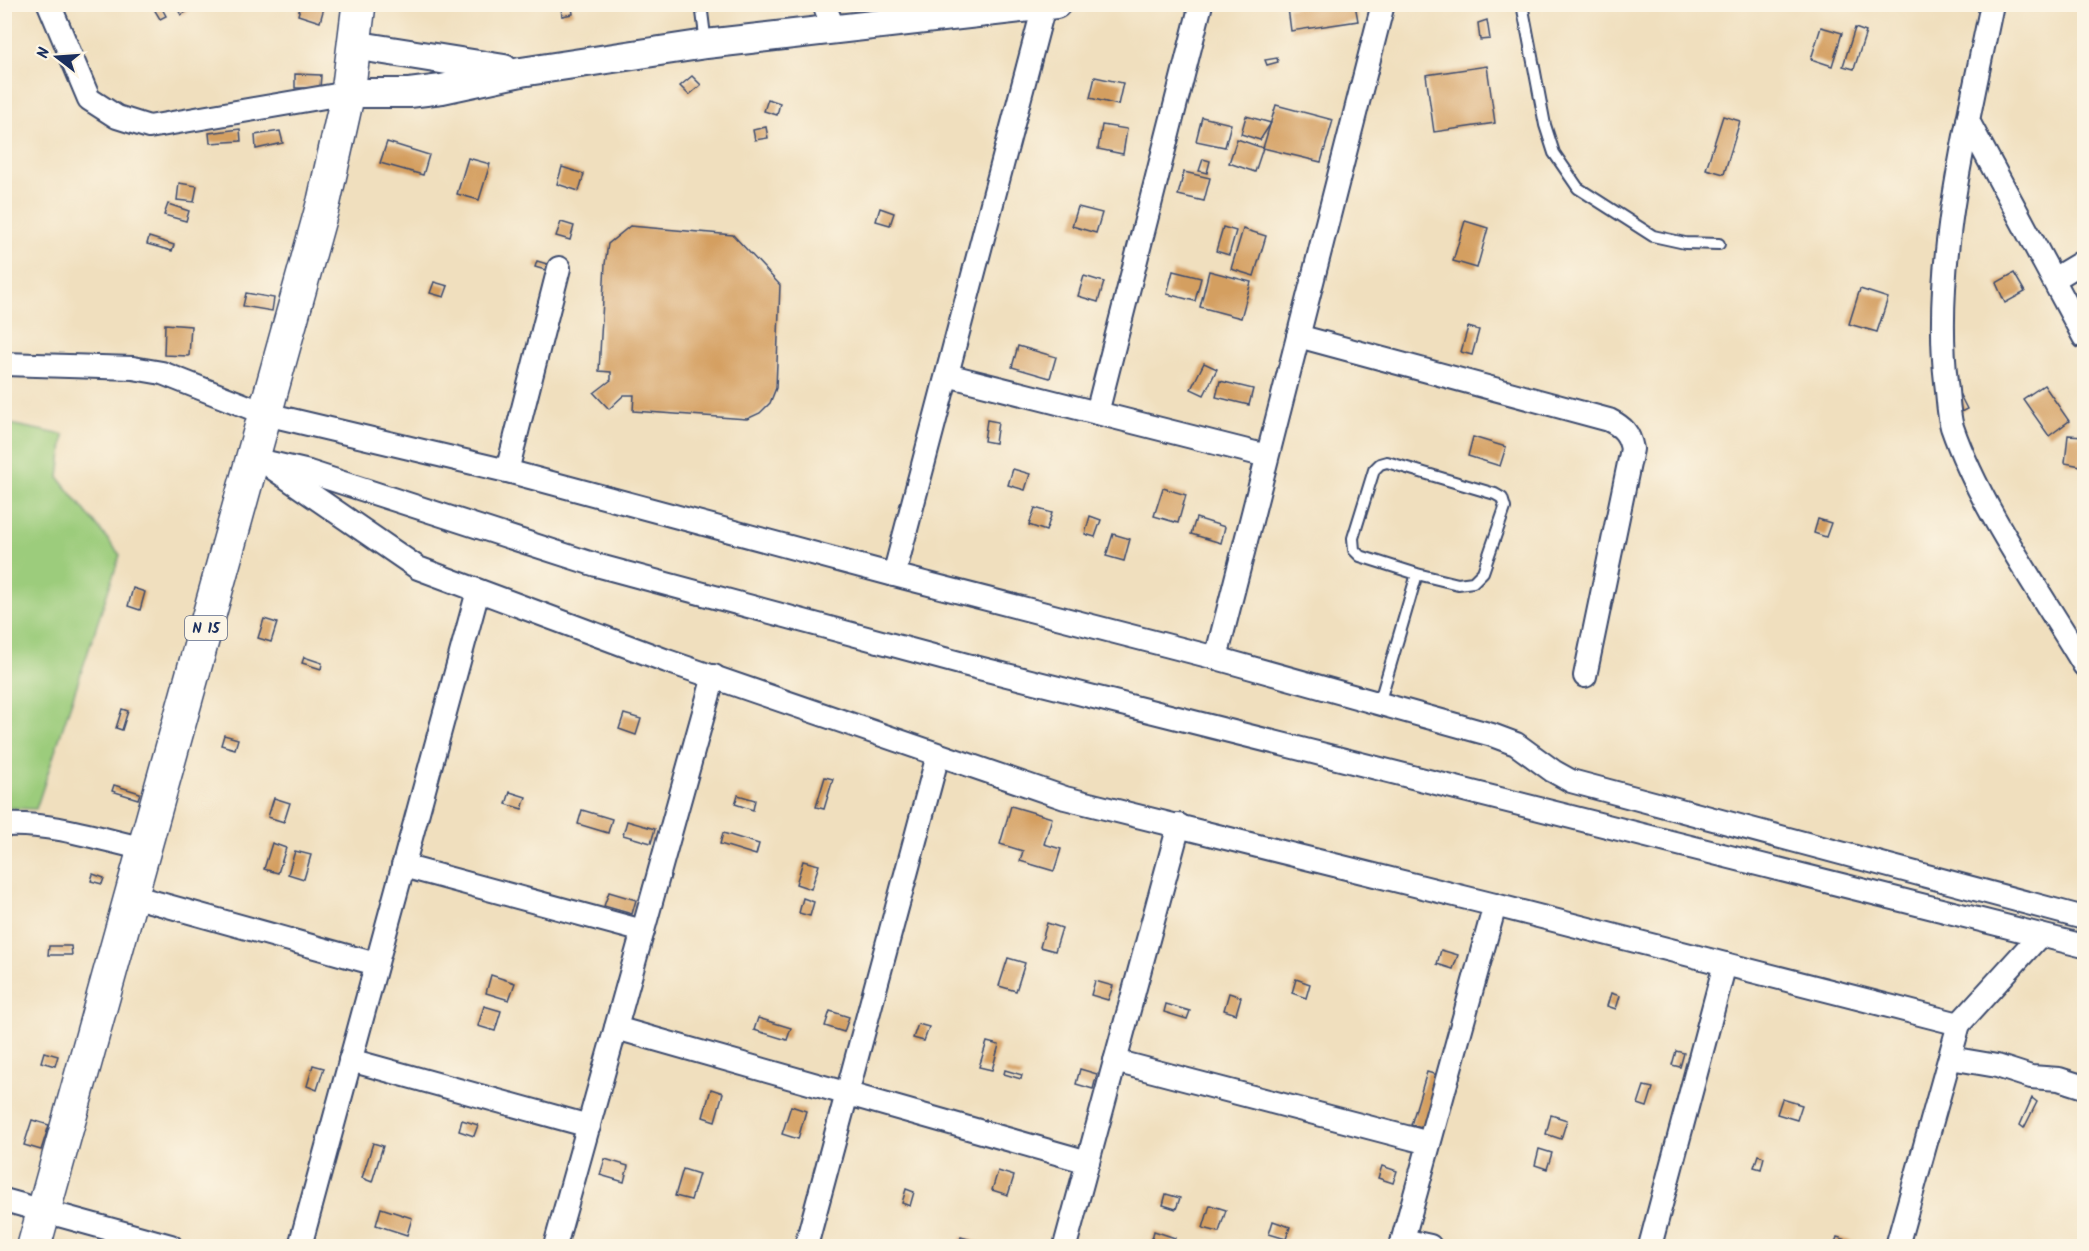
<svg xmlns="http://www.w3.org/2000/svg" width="2089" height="1251" font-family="Kalam,sans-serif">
<rect width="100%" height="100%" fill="#fcf5e5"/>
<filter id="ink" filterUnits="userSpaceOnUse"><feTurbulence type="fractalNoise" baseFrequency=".0167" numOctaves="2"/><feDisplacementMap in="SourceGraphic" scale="12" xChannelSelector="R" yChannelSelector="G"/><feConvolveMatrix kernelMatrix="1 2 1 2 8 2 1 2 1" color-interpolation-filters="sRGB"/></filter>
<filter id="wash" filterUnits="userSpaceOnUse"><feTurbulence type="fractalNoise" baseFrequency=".008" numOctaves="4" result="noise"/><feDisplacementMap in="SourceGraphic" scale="24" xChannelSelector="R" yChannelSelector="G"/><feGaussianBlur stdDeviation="1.35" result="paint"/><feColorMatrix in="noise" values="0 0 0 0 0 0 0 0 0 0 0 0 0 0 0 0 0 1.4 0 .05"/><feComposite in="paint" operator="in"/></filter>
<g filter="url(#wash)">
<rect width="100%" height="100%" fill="#f0dfbe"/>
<path fill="#9ccc7b" stroke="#5c7e6c" stroke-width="1.5" d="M5,423L64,435L59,478L120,555L36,809L5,808Z"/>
<g id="blocks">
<g fill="#d49f61">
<path d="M175,4H194L195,7L181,15Z"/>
<path d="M301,4H325L320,22L298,15Z"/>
<path d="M1308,4H1355L1358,21L1291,31L1288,8Z"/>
<path d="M160,5L166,16L160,19L154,9Z"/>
<path d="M572,7L573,14L562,16L561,8Z"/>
<path d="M1487,20L1490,39L1480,40L1478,23Z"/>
<path d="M1821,27L1842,33L1832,66L1811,59Z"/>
<path d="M1855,28L1866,32L1854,69L1843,66Z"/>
<path d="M1277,58L1278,62L1267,65L1265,60Z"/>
<path d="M1487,66L1495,123L1434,132L1426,75Z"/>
<path d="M295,74L321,75L320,88H295Z"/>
<path d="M692,76L701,85L689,95L680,86Z"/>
<path d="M1095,77L1123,83L1118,105L1090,98Z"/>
<path d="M768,99L780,103L777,115L764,111Z"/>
<path d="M1276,105L1333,120L1321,162L1263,148Z"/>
<path d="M1246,116L1271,123L1260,140L1241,134Z"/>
<path d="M1723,116L1740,121L1724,174L1706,169Z"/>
<path d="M1202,117L1231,124L1225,147L1196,141Z"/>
<path d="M1102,125L1127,129L1123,154L1098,149Z"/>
<path d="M766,127L768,138L755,140L753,130Z"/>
<path d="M240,129L241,141L210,143L209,133Z"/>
<path d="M280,131L283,143L256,149L255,135Z"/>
<path d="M1237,139L1263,148L1255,172L1229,163Z"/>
<path d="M387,142L429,155L423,175L380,163Z"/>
<path d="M468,158L490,164L479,200L457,194Z"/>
<path d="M1203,159L1210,161L1207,173L1199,171Z"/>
<path d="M562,167L584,174L579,191L557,184Z"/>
<path d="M1184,172L1210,178L1204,201L1178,195Z"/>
<path d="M179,183L197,186L194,202L177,200Z"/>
<path d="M168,204L189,211L186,221L164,215Z"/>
<path d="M1078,207L1102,213L1096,233L1072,226Z"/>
<path d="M880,208L894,213L890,225L876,221Z"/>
<path d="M1465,221L1488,228L1477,268L1453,261Z"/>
<path d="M561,222L574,226L570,240L556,236Z"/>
<path d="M630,226L733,235L780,285L776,388L770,403L760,413L747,419L633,411L634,395H624L609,409L594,393L611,380V372L599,371L605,264L608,244Z"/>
<path d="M1223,227L1236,231L1229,255L1216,251Z"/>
<path d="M1243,229L1266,236L1254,276L1231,269Z"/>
<path d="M149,237L174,245L172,251L147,244Z"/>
<path d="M537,261L554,266L552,272L535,267Z"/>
<path d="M1173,271L1201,278L1195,301L1167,294Z"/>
<path d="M1209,271L1251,282L1241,318L1200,307Z"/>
<path d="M2014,273L2025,292L2005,303L1996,283Z"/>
<path d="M1084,276L1104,282L1098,302L1078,296Z"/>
<path d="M434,282L448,286L444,297L430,293Z"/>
<path d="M1860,289L1888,298L1877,332L1849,324Z"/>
<path d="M246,293L274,298L272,311L243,306Z"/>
<path d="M165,324L191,326L189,356L164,355Z"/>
<path d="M1468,327L1479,330L1472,355L1461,352Z"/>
<path d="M1018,346L1056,357L1050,378L1012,367Z"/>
<path d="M1204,363L1217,369L1204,395L1191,389Z"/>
<path d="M1220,381L1253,389L1249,405L1216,397Z"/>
<path d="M2044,385L2069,421L2049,436L2023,399Z"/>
<path d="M1960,395L1967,409L1961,412L1954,398Z"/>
<path d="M987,420L998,422L995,443L984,441Z"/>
<path d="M2068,435L2084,436L2081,466L2065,463Z"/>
<path d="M1473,437L1506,447L1500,466L1468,456Z"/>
<path d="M1013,469L1030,474L1025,490L1008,485Z"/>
<path d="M1163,488L1186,495L1178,523L1154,516Z"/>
<path d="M1035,508L1052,513L1046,531L1029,525Z"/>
<path d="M1090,516L1101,520L1095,537L1085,534Z"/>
<path d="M1196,518L1225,527L1221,543L1191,534Z"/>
<path d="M1818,519L1831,523L1826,537L1814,533Z"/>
<path d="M1113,534L1130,539L1124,561L1106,556Z"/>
<path d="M133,588L145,592L140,610L128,606Z"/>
<path d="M264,619L277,623L271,642L258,638Z"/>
<path d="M304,657L322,663L321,669L302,663Z"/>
<path d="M122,709L128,711L122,730L116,728Z"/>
<path d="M624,714L641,719L636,735L619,729Z"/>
<path d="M224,735L238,739L235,749L221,745Z"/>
<path d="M825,777L833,779L824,809L816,807Z"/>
<path d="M114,785L140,793L138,799L112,791Z"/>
<path d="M510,792L526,797L522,809L506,804Z"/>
<path d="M738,795L755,800L753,810L735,804Z"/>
<path d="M274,798L290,803L284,822L268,817Z"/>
<path d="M1011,806L1052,818L1044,844L1061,849L1054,871L1020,861L1023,851L1000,844Z"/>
<path d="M582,810L612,819L608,833L578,824Z"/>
<path d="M627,821L655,829L651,843L623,835Z"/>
<path d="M723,833L759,844L756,855L720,844Z"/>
<path d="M272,843L286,848L278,873L264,869Z"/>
<path d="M295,851L311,855L304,879L288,874Z"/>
<path d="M803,861L819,865L811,889L796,884Z"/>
<path d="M93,874L104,878L102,884L91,881Z"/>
<path d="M609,892L636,900L632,914L604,906Z"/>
<path d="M803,898L814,902L810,916L799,913Z"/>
<path d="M1047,923L1062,928L1055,951L1040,947Z"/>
<path d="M49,946H71L72,955H48Z"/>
<path d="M1441,950L1458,955L1453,969L1437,964Z"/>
<path d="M1008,958L1025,963L1016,991L999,986Z"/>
<path d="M491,975L515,983L509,1000L486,993Z"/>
<path d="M1296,979L1310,984L1306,998L1292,993Z"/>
<path d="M1095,981L1113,986L1108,1000L1091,995Z"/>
<path d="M1229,993L1241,997L1236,1014L1224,1010Z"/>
<path d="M1611,993L1620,996L1616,1009L1607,1006Z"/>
<path d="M1166,1004L1190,1011L1187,1019L1164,1012Z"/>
<path d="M484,1006L501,1011L495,1031L478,1026Z"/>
<path d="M830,1011L849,1017L844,1032L825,1026Z"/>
<path d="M758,1018L791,1028L787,1040L754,1030Z"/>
<path d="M918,1024L929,1027L924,1041L913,1038Z"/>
<path d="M987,1042L999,1045L992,1070L979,1067Z"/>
<path d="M1676,1051L1684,1053L1680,1067L1672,1065Z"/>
<path d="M44,1052L58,1056L55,1066L41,1062Z"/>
<path d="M313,1065L324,1068L317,1090L307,1086Z"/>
<path d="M1080,1069L1097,1074L1093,1089L1076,1084Z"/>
<path d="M1005,1070L1022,1075L1021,1079L1004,1074Z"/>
<path d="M1427,1072L1441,1076L1425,1129L1411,1125Z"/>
<path d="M1644,1086L1653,1088L1647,1107L1638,1104Z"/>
<path d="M711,1089L723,1093L715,1121L703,1117Z"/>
<path d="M2032,1098L2037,1102L2024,1128L2020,1125Z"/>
<path d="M1782,1099L1802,1105L1797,1120L1777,1114Z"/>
<path d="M791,1106L806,1111L798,1139L782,1134Z"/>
<path d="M1551,1115L1567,1120L1561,1139L1546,1134Z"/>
<path d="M32,1120L49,1125L41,1150L24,1145Z"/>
<path d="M462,1120L478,1125L474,1136L459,1131Z"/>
<path d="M373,1143L383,1146L372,1182L362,1178Z"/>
<path d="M1539,1149L1552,1153L1547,1169L1535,1165Z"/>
<path d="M1758,1155L1764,1157L1761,1169L1754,1167Z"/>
<path d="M605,1159L628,1166L624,1182L600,1175Z"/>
<path d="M1382,1166L1397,1171L1393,1183L1378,1178Z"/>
<path d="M683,1169L699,1174L691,1200L675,1196Z"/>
<path d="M998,1171L1014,1176L1008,1195L992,1190Z"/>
<path d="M906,1189L914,1192L910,1206L902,1203Z"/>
<path d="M1166,1194L1180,1198L1176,1209L1163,1205Z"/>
<path d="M1210,1205L1226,1210L1219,1232L1203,1228Z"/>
<path d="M381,1208L412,1218L407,1235L376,1225Z"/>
<path d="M1273,1221L1290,1227L1286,1239L1269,1234Z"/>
<path d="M1154,1231L1175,1238L1172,1246H1150Z"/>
<path d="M961,1237L986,1244L985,1246H958Z"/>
<path d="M1837,1237L1860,1244L1859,1246H1834Z"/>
</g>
</g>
</g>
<g filter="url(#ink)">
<use href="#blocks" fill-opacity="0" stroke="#3b496c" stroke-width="1.5"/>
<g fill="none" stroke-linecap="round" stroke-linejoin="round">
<g stroke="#3b496c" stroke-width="14">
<g id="service">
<path d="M701,4L706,44"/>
<path d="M1522,4L1545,125L1554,153L1578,188L1653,236L1685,243L1719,244"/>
<path d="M1379,704L1417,574L1360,556L1354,550L1353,538L1374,470L1380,464L1387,462L1495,494L1502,498L1505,508L1483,572L1473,582L1458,584L1417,574"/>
</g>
</g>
<g stroke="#3b496c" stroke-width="26">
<g id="minor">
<path d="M49,4L89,99L117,117L149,127L348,93"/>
<path d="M824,4L834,30"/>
<path d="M1992,4C1968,123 1932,262 1946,382C1948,396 1948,413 1952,427C1980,508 2040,591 2084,665"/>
<path d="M1968,121L2084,337"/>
<path d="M2054,279L2084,261"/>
<path d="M1298,336L1609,420C1623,427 1629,433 1632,449L1585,676"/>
<path d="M4,364L133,368L162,373L266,414L507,471L894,575L1216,658L1492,735L1516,744L1553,771L1571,781L2084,918"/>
<path d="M947,375L1267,456"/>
<path d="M1097,413L1201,4"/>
<path d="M253,459L309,472L596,565L967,665L2084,946"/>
<path d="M274,469L418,568L667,661L1065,798L1495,905L1959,1024"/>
<path d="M507,471L559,268"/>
<path d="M894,575L1044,6"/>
<path d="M1216,658L1383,4"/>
<path d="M4,825C51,822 99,839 145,849"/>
<path d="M403,866L643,931"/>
<path d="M132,896L376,964"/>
<path d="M616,1028L1088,1162"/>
<path d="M1950,1058L1997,1066L2031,1077L2059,1079L2084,1087"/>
<path d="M350,1060L589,1126"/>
<path d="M1115,1061L1429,1143"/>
<path d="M4,1200L171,1246"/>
<path d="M1403,1240L1430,1246"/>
<path d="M300,1246L478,591"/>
<path d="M555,1246L714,676"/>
<path d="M806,1246L938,755"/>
<path d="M1065,1246L1179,825"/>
<path d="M1401,1246L1495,905"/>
<path d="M1650,1246L1725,964"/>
<path d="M1897,1246L1959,1024L2040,935"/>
</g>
</g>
<g stroke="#3b496c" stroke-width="32">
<g id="tertiary">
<path d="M353,45L504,69"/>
<path d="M348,93H409L442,89L521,72L706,44L1056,4"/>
</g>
</g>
<g stroke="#3b496c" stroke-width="36">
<path id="primary" d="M34,1246L324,201L348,93L359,4"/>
</g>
<use href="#service" stroke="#fff" stroke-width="10"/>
<use href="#minor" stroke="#fff" stroke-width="22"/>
<use href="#tertiary" stroke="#fff" stroke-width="28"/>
<use href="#primary" stroke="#fff" stroke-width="33"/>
</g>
</g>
<g text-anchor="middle" stroke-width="6" stroke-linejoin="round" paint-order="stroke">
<rect fill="#fcf5e5" stroke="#5e6a86" stroke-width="1.5" x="185" y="616" width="42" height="24" rx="4.5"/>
<g font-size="15" font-weight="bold" fill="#1b2f5e">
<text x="206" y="633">N 15</text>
</g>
</g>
<rect width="2089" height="1251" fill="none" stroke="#fcf5e5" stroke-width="24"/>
<g transform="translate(57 57) rotate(287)" stroke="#fcf5e5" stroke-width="4.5" paint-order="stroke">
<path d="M0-4.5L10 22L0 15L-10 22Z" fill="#1b2f5e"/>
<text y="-9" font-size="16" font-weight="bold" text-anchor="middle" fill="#1b2f5e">N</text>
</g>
</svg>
